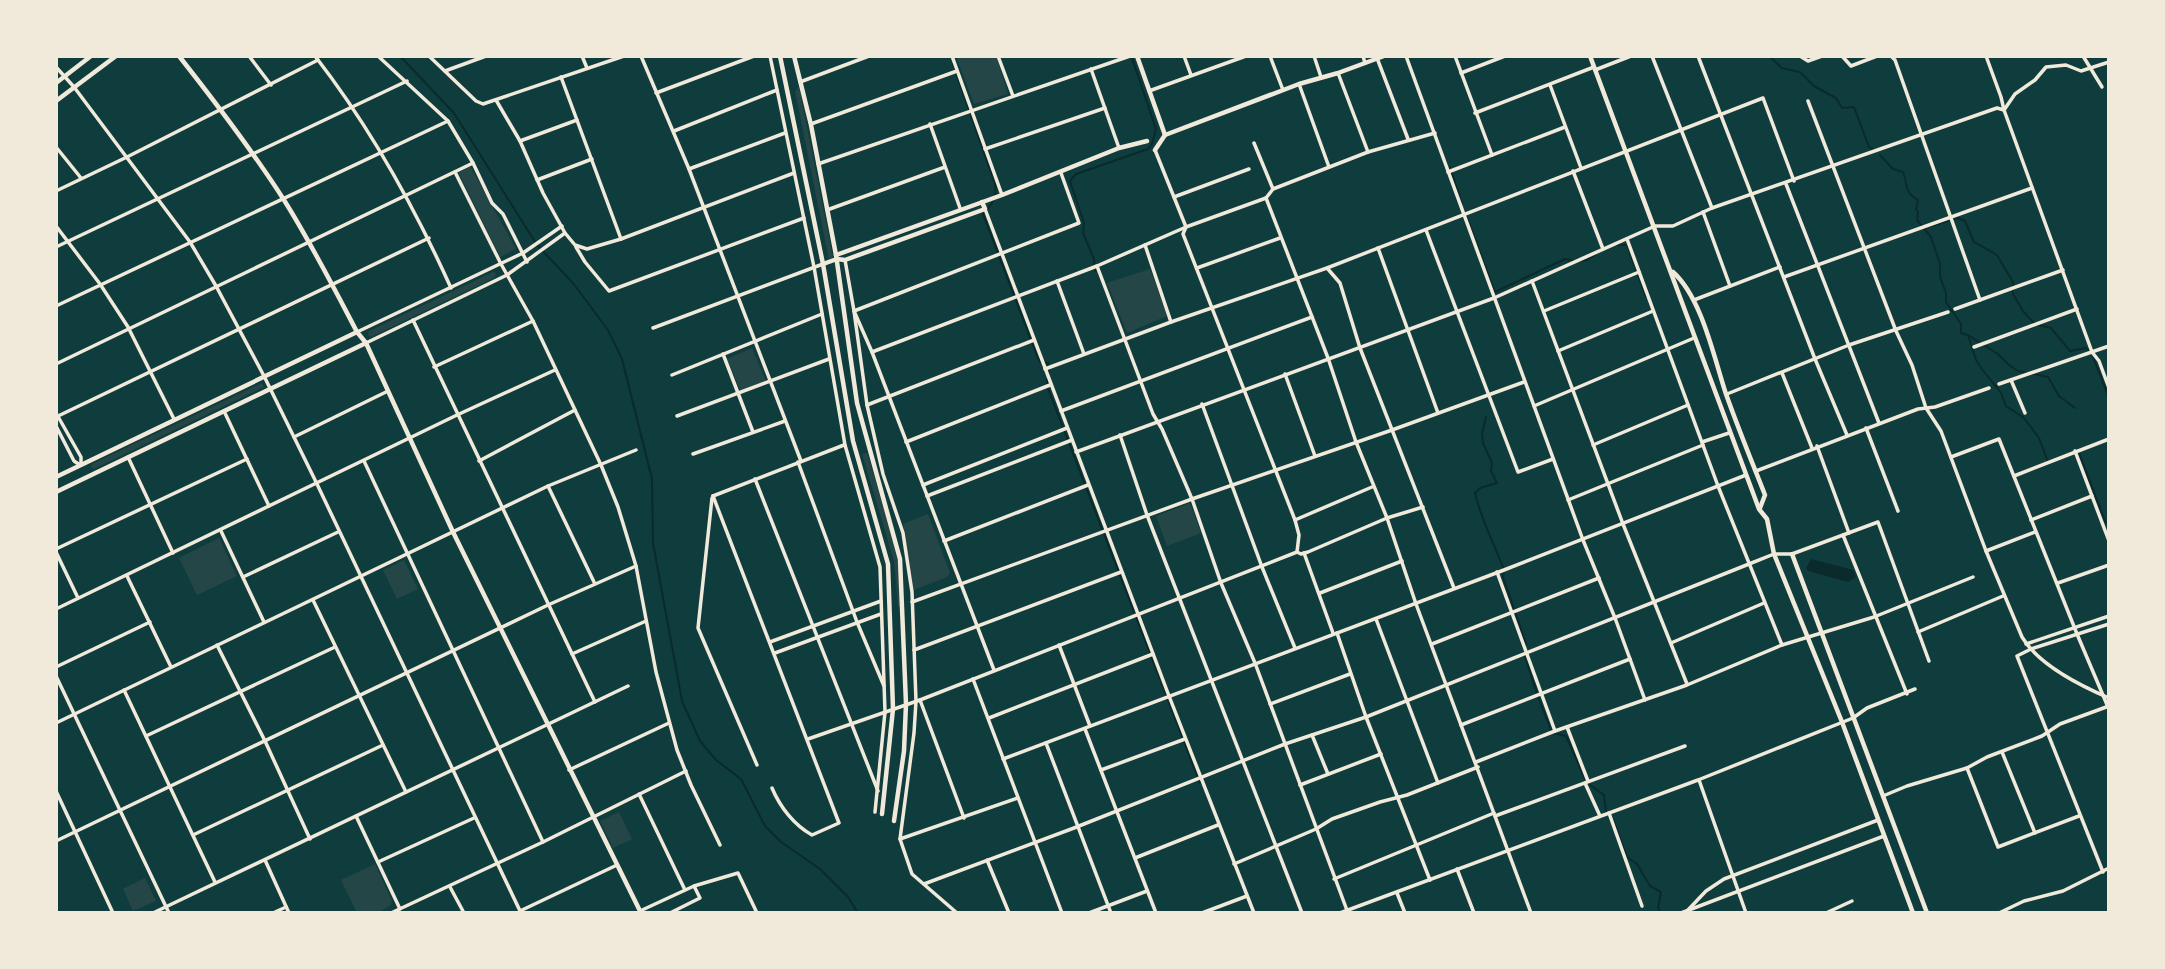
<svg xmlns="http://www.w3.org/2000/svg" width="2165" height="969" font-family="'Fira Sans',sans-serif">
<rect width="100%" height="100%" fill="#0f3d3e"/>
<g fill="#244646">
<path d="M956,56H996L1008,94L974,104Z"/>
<path d="M799,87L833,257L829,260L795,91Z"/>
<path d="M470,166L516,249L500,257L459,173Z"/>
<path d="M1150,269L1167,316L1127,333L1107,283Z"/>
<path d="M493,272L496,273L494,278L371,337L368,335L369,331Z"/>
<path d="M752,348L766,381L741,392L727,359Z"/>
<path d="M262,383L264,387L94,469L91,467L92,464Z"/>
<path d="M867,453L900,560L903,606L898,607L894,561L862,454Z"/>
<path d="M1190,503L1201,533L1167,546L1156,516Z"/>
<path d="M928,514L950,573L947,577L913,590L903,524Z"/>
<path d="M219,538L237,576L197,595L179,558Z"/>
<path d="M404,560L418,589L397,599L383,570Z"/>
<path d="M619,812L632,839L613,848L600,821Z"/>
<path d="M375,864L392,901L391,905L377,913H357L341,880Z"/>
<path d="M145,878L156,901L133,911L123,889Z"/>
</g>
<path fill="#0a2a2b" d="M1811,559L1853,570L1856,577L1848,582L1808,571L1806,568Z"/>
<g fill="none" stroke-linecap="round" stroke-linejoin="round">
<g stroke="#0a2a2b" stroke-width="2">
<path d="M400,56L454,113L537,245L573,283L608,330L622,359L652,479L653,543L682,701L700,741L716,760L741,779L765,826L781,842L820,869L848,897L858,913"/>
<path d="M1769,56L1782,68L1800,72L1814,86L1836,98L1842,108L1854,107L1869,147L1874,150"/>
<path d="M953,64L995,184C997,196 992,206 983,214L1036,353L1040,362L1048,363L1049,374"/>
<path d="M1880,155L1893,169L1903,172C1908,185 1904,192 1918,200L1916,209L1918,212L1917,220L1931,237L1940,264V277L1946,293V302L1961,324V333L1968,335L1976,360L1982,369L2001,393L2006,406L2024,418L2039,438L2048,462"/>
<path d="M1450,167L1462,203"/>
<path d="M1466,215L1495,292L1565,259L1574,261"/>
<path d="M1925,228L1958,218L1965,221L1974,242L1997,255L2013,282V294L2023,311L2035,324L2051,328L2070,351L2086,348L2090,352"/>
<path d="M1617,245H1627L1646,297"/>
<path d="M1579,261L1587,260L1596,254"/>
<path d="M1095,271L1094,259L1083,233L1084,223L1070,181L1076,174L1148,149L1152,144L1156,129L1132,58"/>
<path d="M1968,335L1998,354L2009,365L2018,371L2048,377L2059,396L2075,408"/>
<path d="M2093,357L2109,398"/>
<path d="M1047,379V386L1200,783"/>
<path d="M1486,417L1482,433L1483,443L1492,463L1491,471L1497,483L1480,488L1475,493C1481,520 1495,545 1504,570L1503,577L1526,644"/>
<path d="M2079,453L2105,521L2109,526"/>
<path d="M1525,656L1538,697L1551,730L1553,733L1566,736L1585,779"/>
<path d="M1590,785L1604,795L1606,813"/>
<path d="M1613,819L1627,857L1637,864L1650,886L1661,892L1658,908L1661,913"/>
</g>
<g stroke="#f1e9da" stroke-width="3.5">
<path d="M249,56L271,85"/>
<path d="M315,56C370,127 414,206 451,288"/>
<path d="M378,56L448,121L473,163L492,203L503,214L527,262"/>
<path d="M429,56L476,101L483,104L624,56"/>
<path d="M582,56L587,68"/>
<path d="M641,56L689,169L801,461"/>
<path d="M770,56L814,267L845,445L880,567L885,712L875,812"/>
<path d="M952,56L1002,195"/>
<path d="M998,56L1013,96"/>
<path d="M1184,56L1191,75"/>
<path d="M1270,56L1283,90"/>
<path d="M1314,56L1321,77"/>
<path d="M1363,56L1365,63"/>
<path d="M1406,56L1583,540L1615,618L1645,700"/>
<path d="M1455,56L1492,155"/>
<path d="M1652,56L1712,208"/>
<path d="M1698,56L1815,359L1847,435"/>
<path d="M1800,56L1808,61L1822,56"/>
<path d="M1842,56L1851,66L1877,56"/>
<path d="M1891,56L1895,60L1980,300"/>
<path d="M1986,56L2001,97L2004,110L2092,352L2099,361L2109,388"/>
<path d="M2083,56L2102,87"/>
<path d="M1377,58L1408,139"/>
<path d="M56,67L74,87L190,242L216,286L264,376L317,484L521,913"/>
<path d="M1091,69L1119,148"/>
<path d="M1595,70L1631,56"/>
<path d="M445,71L486,56"/>
<path d="M1338,73L1368,152"/>
<path d="M1461,73L1505,56"/>
<path d="M561,77L621,239"/>
<path d="M800,82L869,56"/>
<path d="M1299,84L1329,167"/>
<path d="M1550,85L1581,168"/>
<path d="M1149,91L1246,56"/>
<path d="M656,93L754,56"/>
<path d="M496,100L520,141L543,193L565,233L575,245L587,249L621,239L794,173"/>
<path d="M1808,101L1896,331L1912,365L1926,408L1941,431L1986,551L2022,637C2038,664 2081,686 2109,698"/>
<path d="M2004,110L2015,94L2035,80L2046,67L2066,65L2081,71L2109,62"/>
<path d="M1475,113L1594,67"/>
<path d="M811,124L957,71"/>
<path d="M930,124L960,208"/>
<path d="M674,131L777,90"/>
<path d="M520,141L577,120"/>
<path d="M1254,143L1273,189"/>
<path d="M56,147L81,178"/>
<path d="M985,149L1105,108"/>
<path d="M1155,150L1186,227L1183,234L1295,520L1299,535L1297,552L1301,554L1308,552L1387,518L1423,507"/>
<path d="M818,164L1130,56"/>
<path d="M689,169L785,133"/>
<path d="M1573,171L1603,249"/>
<path d="M455,172L501,264L533,321L601,465L618,507L636,566L656,672L677,750L691,785L720,845"/>
<path d="M1448,172L1565,127"/>
<path d="M537,180L592,159"/>
<path d="M1786,184L1879,423"/>
<path d="M56,191L127,157L318,60"/>
<path d="M1174,197L1249,169"/>
<path d="M1266,198L1328,358L1356,442L1387,518L1416,604L1531,913"/>
<path d="M985,209L1169,696L1254,913"/>
<path d="M827,210L945,167"/>
<path d="M1703,212L1730,286"/>
<path d="M56,226L100,284L128,327L174,419"/>
<path d="M1426,230L1518,472L1553,459"/>
<path d="M1627,239L1718,486L1782,645"/>
<path d="M1145,245L1171,322"/>
<path d="M56,247L407,81"/>
<path d="M576,247L585,262L609,291L804,218"/>
<path d="M1378,248L1438,413"/>
<path d="M845,260L854,311L872,352L994,670"/>
<path d="M1097,266L1153,414L1162,429L1192,499L1221,583L1255,663L1348,913"/>
<path d="M1197,268L1280,238"/>
<path d="M1327,268L1340,283L1360,348L1454,588"/>
<path d="M1784,277L2032,188"/>
<path d="M1057,281L1084,354"/>
<path d="M1532,281L1623,524L1687,684"/>
<path d="M1694,300L1780,267"/>
<path d="M56,306L448,121"/>
<path d="M1955,309L2063,270"/>
<path d="M1544,311L1639,272"/>
<path d="M413,320L595,702"/>
<path d="M653,328L823,264"/>
<path d="M357,332L523,253L562,226"/>
<path d="M366,343L507,275L565,233"/>
<path d="M1974,347L2077,309"/>
<path d="M1558,351L1653,311"/>
<path d="M872,352L1097,266L1186,227L1266,198L1273,189L1368,152L1435,133"/>
<path d="M723,354L753,432"/>
<path d="M56,364L473,163"/>
<path d="M434,367L533,321"/>
<path d="M1045,369L1171,322L1327,268L1763,98L1794,181"/>
<path d="M1782,373L1812,448"/>
<path d="M1285,374L1315,456"/>
<path d="M672,375L822,314"/>
<path d="M2011,380L2025,413"/>
<path d="M1999,384L2109,346"/>
<path d="M1727,394L1849,345L1948,312"/>
<path d="M1202,404L1262,567L1295,648"/>
<path d="M867,405L1034,340"/>
<path d="M1534,406L1694,338"/>
<path d="M224,411L269,506"/>
<path d="M1061,411L1312,317"/>
<path d="M56,413L81,457V465"/>
<path d="M677,416L829,359"/>
<path d="M56,417L429,238"/>
<path d="M56,426L74,461L80,465"/>
<path d="M1866,428L1898,511"/>
<path d="M1120,435L1147,515L1302,913"/>
<path d="M294,437L388,391"/>
<path d="M906,442L1050,385"/>
<path d="M1702,442L1729,433"/>
<path d="M1593,445L1688,405"/>
<path d="M1817,446L1849,533"/>
<path d="M2075,451L2109,541"/>
<path d="M1076,452L1494,298L1655,226H1673L1712,208L1997,108L2004,110"/>
<path d="M693,454L785,421"/>
<path d="M128,457L173,553"/>
<path d="M1951,457L1999,439L2077,634L2108,707"/>
<path d="M364,461L543,842"/>
<path d="M479,461L575,410"/>
<path d="M798,462L857,622L884,686"/>
<path d="M1756,471L1918,409L1935,407L1989,388"/>
<path d="M2014,476L2109,439"/>
<path d="M755,479L878,791"/>
<path d="M923,485L1067,428"/>
<path d="M548,486L594,582"/>
<path d="M713,496L839,823L812,835C794,825 780,807 772,788"/>
<path d="M713,496L844,445"/>
<path d="M927,496L1072,440"/>
<path d="M712,498L698,628L757,765"/>
<path d="M1568,500L1703,445"/>
<path d="M1295,520L1372,487"/>
<path d="M2031,520L2092,496"/>
<path d="M221,531L264,622"/>
<path d="M1843,535L1907,694"/>
<path d="M944,541L1088,485"/>
<path d="M56,549L247,459"/>
<path d="M1986,551L2035,532"/>
<path d="M56,552L78,598"/>
<path d="M1304,553L1333,633"/>
<path d="M1497,572L1555,731"/>
<path d="M127,576L171,667"/>
<path d="M243,577L338,532"/>
<path d="M2058,583L2109,565"/>
<path d="M1320,593L1402,561"/>
<path d="M313,600L406,792"/>
<path d="M912,602L1192,499L1392,430L1524,382"/>
<path d="M56,609L457,415L555,370"/>
<path d="M1376,619L1438,783"/>
<path d="M1918,632L2003,596"/>
<path d="M1337,633L1366,717L1430,880"/>
<path d="M770,642L881,601"/>
<path d="M1671,643L1764,603"/>
<path d="M1432,644L1599,578"/>
<path d="M2026,644L2109,616"/>
<path d="M217,645L265,741L310,839"/>
<path d="M1059,645L1090,726"/>
<path d="M914,650L1121,572"/>
<path d="M775,653L881,614"/>
<path d="M572,654L646,621"/>
<path d="M56,667L150,622"/>
<path d="M56,676L169,913"/>
<path d="M973,679L1062,913"/>
<path d="M124,690L215,882"/>
<path d="M920,700L964,818"/>
<path d="M1270,704L1350,674"/>
<path d="M989,718L1153,654"/>
<path d="M56,723L548,486L636,450"/>
<path d="M1461,725L1630,659"/>
<path d="M1567,727L1588,781"/>
<path d="M1085,729L1156,913"/>
<path d="M1312,735L1328,774"/>
<path d="M146,736L335,647"/>
<path d="M808,739L920,700L1297,552"/>
<path d="M1046,743L1111,913"/>
<path d="M2002,752L2035,833"/>
<path d="M1003,759L1504,570L1746,475"/>
<path d="M1476,762L1555,731L1687,685L1782,645L1874,617L1973,577"/>
<path d="M1967,768L1998,847L2079,816"/>
<path d="M569,770L669,723"/>
<path d="M1101,770L1185,739"/>
<path d="M1699,780L1746,913"/>
<path d="M1585,783L1600,816"/>
<path d="M1300,785L1381,754"/>
<path d="M56,791L113,913"/>
<path d="M639,794L685,890"/>
<path d="M1883,796L1907,786L1967,768L1987,757L2042,736L2060,724L2109,706"/>
<path d="M1609,813L1642,906"/>
<path d="M356,816L400,909"/>
<path d="M1495,816L1685,746"/>
<path d="M193,835L383,745"/>
<path d="M900,839L1018,798"/>
<path d="M56,841L548,605L636,566"/>
<path d="M1135,858L1218,825"/>
<path d="M265,860L289,913"/>
<path d="M987,860L1009,913"/>
<path d="M378,862L474,818"/>
<path d="M1234,864L1316,829L1332,819L1380,802L1407,795L1478,767"/>
<path d="M1457,869L1474,913"/>
<path d="M2103,872L2017,656L2031,649L2109,624"/>
<path d="M1334,879L1494,813"/>
<path d="M924,884L1074,828L1285,744L1366,717L1749,564L1774,554H1792L1878,522L1929,661"/>
<path d="M450,887L464,913"/>
<path d="M1397,893L1405,913"/>
<path d="M520,911L617,865"/>
<path d="M640,911L694,886L738,873L757,913"/>
<path d="M153,913L628,686"/>
<path d="M273,913L286,907"/>
<path d="M391,913L543,842L686,771"/>
<path d="M670,913L700,898L694,886"/>
<path d="M957,913L912,874L900,839L914,733L916,701L912,592L903,533L883,474L867,405L854,311L1079,223L1061,173"/>
<path d="M1089,913L1147,891"/>
<path d="M1202,913L1247,896"/>
<path d="M1340,913L1698,780L1853,718L1867,708L1915,689"/>
<path d="M1681,913L1884,836"/>
<path d="M1689,913L1688,910L1706,891L1724,879L1878,820"/>
<path d="M1826,913L1852,901"/>
<path d="M1999,913L2024,901L2063,891L2109,868"/>
</g>
<g stroke="#f1e9da" stroke-width="4.5">
<path d="M780,56L823,264L853,441L888,564L893,709L882,814"/>
<path d="M794,56L811,125L836,255L857,403L900,559L906,704L904,751L894,821"/>
<path d="M1137,56L1165,135"/>
<path d="M1590,56L1759,509L1767,519L1774,554L1842,722L1913,913"/>
<path d="M56,83L91,56"/>
<path d="M56,101L116,56"/>
<path d="M1155,150L1165,135L1299,84L1338,73L1384,56"/>
<path d="M836,255L1002,195L1119,148L1147,141"/>
<path d="M823,264L837,259L845,260L985,209L982,202"/>
<path d="M1673,272C1702,298 1714,358 1726,394C1738,428 1752,462 1765,495L1760,508"/>
<path d="M56,477L357,332"/>
<path d="M56,492L366,343"/>
<path d="M1792,554L1927,913"/>
</g>
<path stroke="#f1e9da" stroke-width="4.5" d="M179,56C216,103 252,150 284,200C311,243 334,288 357,332L366,343L453,532L641,913"/>
</g>
<rect width="2165" height="969" fill="none" stroke="#f1e9da" stroke-width="116"/>
</svg>
